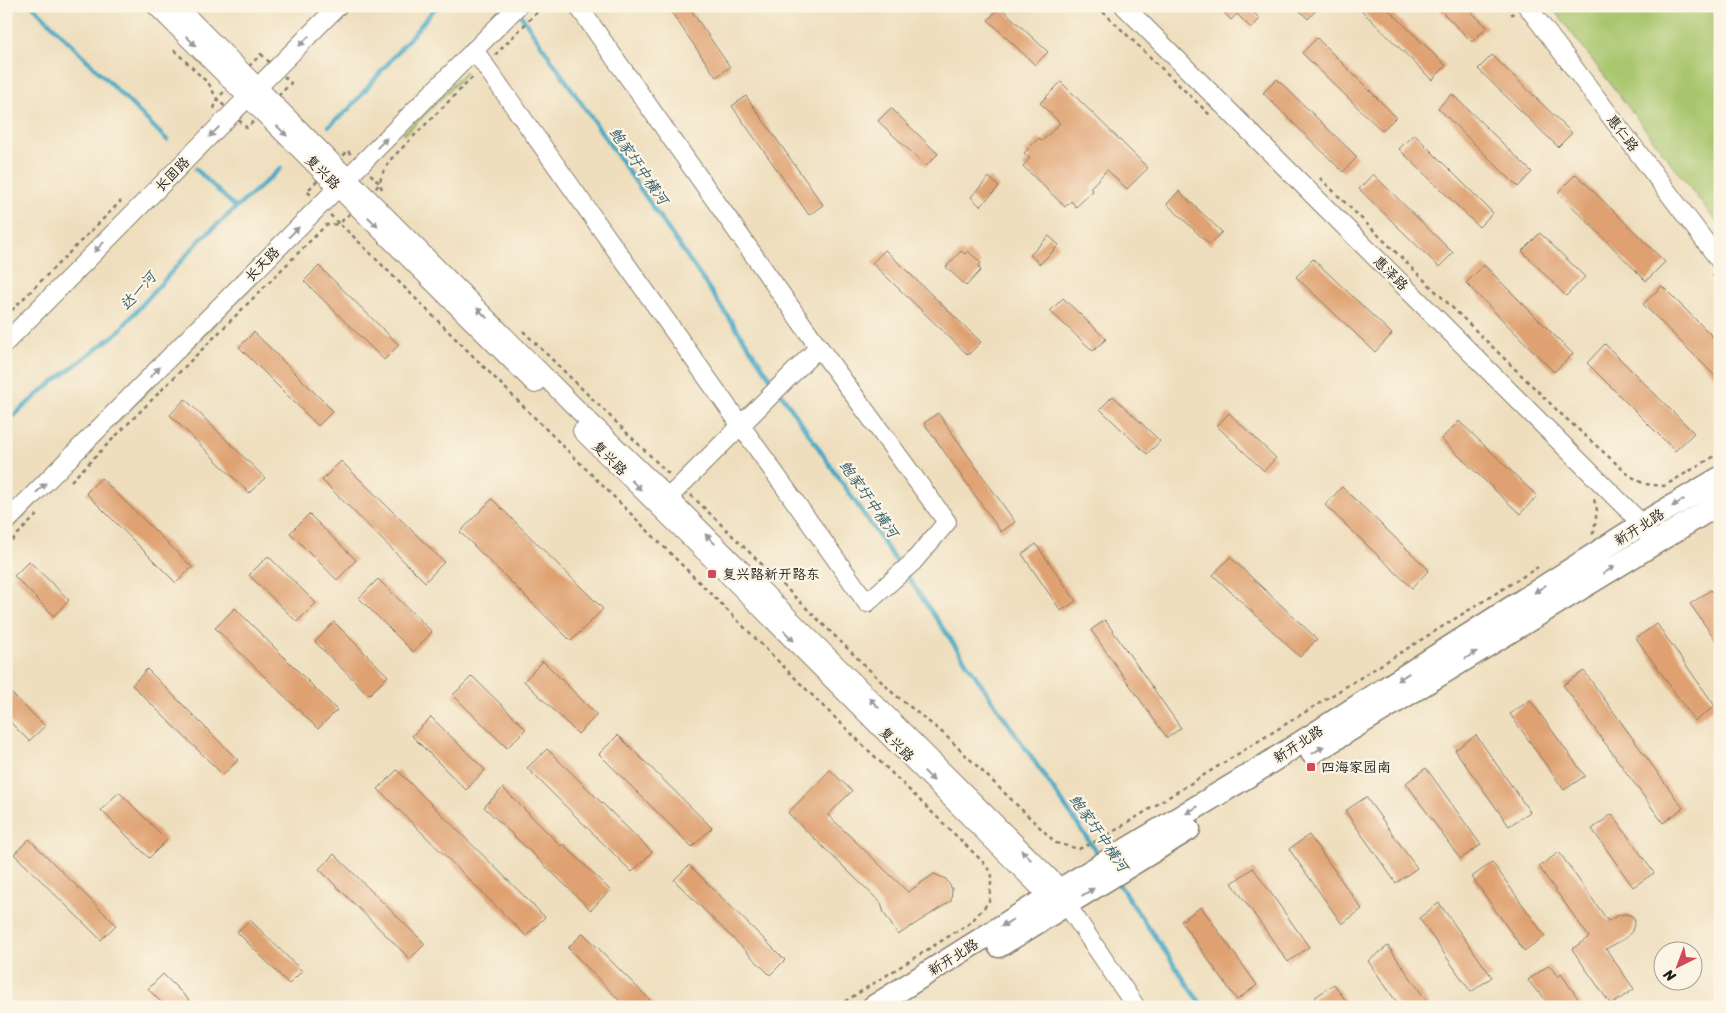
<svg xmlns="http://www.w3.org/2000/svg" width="1726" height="1013" font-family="Sriracha,'LXGW WenKai TC',sans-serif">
<rect width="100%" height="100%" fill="#fcf5e5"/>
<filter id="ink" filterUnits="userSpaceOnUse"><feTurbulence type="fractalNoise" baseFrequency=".02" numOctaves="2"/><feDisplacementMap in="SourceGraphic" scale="10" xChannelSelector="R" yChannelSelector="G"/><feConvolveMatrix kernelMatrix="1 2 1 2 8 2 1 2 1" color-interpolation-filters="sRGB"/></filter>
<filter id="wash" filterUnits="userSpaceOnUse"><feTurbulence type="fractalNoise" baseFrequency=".0096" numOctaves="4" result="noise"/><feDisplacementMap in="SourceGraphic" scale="20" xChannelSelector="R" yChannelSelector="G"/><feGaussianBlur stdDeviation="1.12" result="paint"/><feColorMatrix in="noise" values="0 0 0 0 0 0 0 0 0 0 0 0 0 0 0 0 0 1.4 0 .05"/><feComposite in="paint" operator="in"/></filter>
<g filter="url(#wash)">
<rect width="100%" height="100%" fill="#eedebd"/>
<g fill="#a9c66e" stroke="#627145">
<path d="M1551,6H1715L1720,12V227Z"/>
<path d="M465,71L467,73L405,135L403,133Z"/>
<path d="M313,223L314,225L6,534V531Z"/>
</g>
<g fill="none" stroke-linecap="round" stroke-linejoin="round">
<g stroke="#46a9c5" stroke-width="4.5">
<path d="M33,6L167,140"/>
<path d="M518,11L776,386"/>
<path d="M329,126L349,109L437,6"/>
<path d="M196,169L236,208"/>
<path d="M780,392L900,567"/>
<path d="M6,422L43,390L117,333L200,240L281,168"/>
<path d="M905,573L1100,857"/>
<path d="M1116,880L1203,1007"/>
</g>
</g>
<g id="blocks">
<g fill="#dfa171">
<path d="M667,6H688L730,67L716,77Z"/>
<path d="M1218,6H1247L1260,19L1251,28L1237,14L1231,20Z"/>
<path d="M1295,6H1320L1308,19Z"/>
<path d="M1357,6H1385L1446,66L1432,80Z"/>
<path d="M1436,6H1465L1487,27L1472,42Z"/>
<path d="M1000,7L1048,52L1035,65L988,20Z"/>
<path d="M1317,38L1396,117L1382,131L1302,53Z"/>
<path d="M1492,55L1572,133L1558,147L1478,69Z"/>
<path d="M1277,79L1357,157L1343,172L1263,93Z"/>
<path d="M1061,82L1148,168L1127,189L1107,170L1090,188L1093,191L1076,207L1071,201L1065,207L1023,166L1030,158L1024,153L1039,138L1042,141L1060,123L1040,103Z"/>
<path d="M1452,94L1532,172L1518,187L1438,108Z"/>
<path d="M746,96L823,205L809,215L732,106Z"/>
<path d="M891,108L938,154L926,166L878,121Z"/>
<path d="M1414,134L1493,213L1479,227L1399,149Z"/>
<path d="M1373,174L1453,253L1439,267L1359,189Z"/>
<path d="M1576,174L1665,262L1646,281L1558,192Z"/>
<path d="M989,177L999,187L980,206L971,197Z"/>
<path d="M1179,191L1222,232L1210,245L1167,204Z"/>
<path d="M1540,233L1585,277L1566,296L1522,251Z"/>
<path d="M1049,236L1059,245L1040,264L1030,255Z"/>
<path d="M885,250L981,342L968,355L872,263Z"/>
<path d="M961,251L965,254L968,251L981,263L978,267L981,270L966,286L946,267Z"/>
<path d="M1313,259L1392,334L1375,352L1296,277Z"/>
<path d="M1484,265L1573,354L1554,372L1466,283Z"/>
<path d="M319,266L399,345L384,360L304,281Z"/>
<path d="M1662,286L1720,344V381L1643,304Z"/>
<path d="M1063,298L1106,339L1093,351L1050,311Z"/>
<path d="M254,332L333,411L318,426L239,347Z"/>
<path d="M1605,344L1694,433L1675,451L1587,363Z"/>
<path d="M1113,396L1160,441L1147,454L1100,409Z"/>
<path d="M185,399L265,478L249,493L170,415Z"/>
<path d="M938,413L1015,522L1001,532L924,423Z"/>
<path d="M1229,413L1276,458L1264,471L1217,426Z"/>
<path d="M1459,421L1537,496L1520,514L1441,439Z"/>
<path d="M341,461L444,562L425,582L322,480Z"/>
<path d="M101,478L192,567L176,583L86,493Z"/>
<path d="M1342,487L1429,570L1412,588L1325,505Z"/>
<path d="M492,499L603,609L571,641L460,532Z"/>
<path d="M309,514L356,560L337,580L290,533Z"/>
<path d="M1036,544L1076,601L1061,611L1022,554Z"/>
<path d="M268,556L316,603L297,622L249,575Z"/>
<path d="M1230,557L1317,639L1300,657L1213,575Z"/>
<path d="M29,561L69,600L54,616L14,576Z"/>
<path d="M378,579L432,632L413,652L359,598Z"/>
<path d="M1711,590L1720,602V646L1690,604Z"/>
<path d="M235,608L337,710L318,729L215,628Z"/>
<path d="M1105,620L1181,728L1167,738L1091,630Z"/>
<path d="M334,622L388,676L369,695L315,642Z"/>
<path d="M1657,624L1715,706L1695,721L1636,638Z"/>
<path d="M543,661L597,715L578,734L524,681Z"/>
<path d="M147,669L238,760L223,775L132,685Z"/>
<path d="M1584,671L1683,808L1663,823L1563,685Z"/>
<path d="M472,676L526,729L507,748L453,695Z"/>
<path d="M6,688L45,726L29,741L6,718Z"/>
<path d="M1530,700L1585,776L1564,790L1510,714Z"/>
<path d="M431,717L485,770L466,790L412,736Z"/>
<path d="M618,735L712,828L692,847L599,754Z"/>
<path d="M1476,735L1530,812L1509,826L1455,750Z"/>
<path d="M547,749L652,852L632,872L527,768Z"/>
<path d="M1426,768L1481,845L1460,859L1406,783Z"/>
<path d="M397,770L545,917L526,936L378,789Z"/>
<path d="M830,770L852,791L828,815L908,892L934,874L946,879L952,889L951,901L898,935L884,913L881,903L788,813Z"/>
<path d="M503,788L561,846L563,844L610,890L591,910L484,807Z"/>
<path d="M119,792L167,840L149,858L101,810Z"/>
<path d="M1366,797L1417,868L1396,883L1345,811Z"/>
<path d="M1612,814L1654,873L1633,887L1592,829Z"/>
<path d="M1309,835L1362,909L1342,924L1289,849Z"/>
<path d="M29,839L116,925L101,940L14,854Z"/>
<path d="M1559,852L1608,921L1619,915L1626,914L1632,916L1635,920L1632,931L1626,938L1606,949L1634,989L1611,1005L1572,949L1589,937L1539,867Z"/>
<path d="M334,854L425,944L410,959L319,869Z"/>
<path d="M1492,862L1545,936L1524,951L1472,877Z"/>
<path d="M689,865L785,960L770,975L674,880Z"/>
<path d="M1253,868L1309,947L1288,962L1232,883Z"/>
<path d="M1439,903L1492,977L1471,992L1419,918Z"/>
<path d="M1201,907L1257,985L1237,1000L1181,921Z"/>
<path d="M250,920L302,971L289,984L237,932Z"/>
<path d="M583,933L657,1007H626L568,948Z"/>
<path d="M1388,946L1431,1007H1400L1368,961Z"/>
<path d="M1549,965L1558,977L1561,974L1584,1007H1550L1539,991L1538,993L1528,980Z"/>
<path d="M163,974L196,1007H166L148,989Z"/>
<path d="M1334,984L1350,1007H1320L1314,998Z"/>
</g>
</g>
</g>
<g filter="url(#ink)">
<use href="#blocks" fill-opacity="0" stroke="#857d6c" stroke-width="1"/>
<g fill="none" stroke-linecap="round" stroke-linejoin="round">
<g stroke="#857d6c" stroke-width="20">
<g id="minor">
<path d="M156,6L535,384"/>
<path d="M177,6L587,419L669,498L1061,889L1067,905L1136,1007"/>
<path d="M1124,6L1642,524L1648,534"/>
<path d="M1527,6L1720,261"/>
<path d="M474,50L867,603L913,562L947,522L815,342L578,6"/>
<path d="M6,342L338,6"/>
<path d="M582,431L719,566L1049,897L1059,902"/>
<path d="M661,505L819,347"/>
<path d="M6,522L518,6"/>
</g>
</g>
<g stroke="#857d6c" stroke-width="25">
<g id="major">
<path d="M1312,753L1720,503"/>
<path d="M999,946L1189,829"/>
<path d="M873,1007L1061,889L1258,770L1642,524L1720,478"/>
</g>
</g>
<g stroke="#857d6c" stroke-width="2.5" stroke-dasharray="4 4" stroke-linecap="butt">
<path d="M1097,6L1210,115"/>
<path d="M1507,6L1513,15"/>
<path d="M1719,6L1720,7"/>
<path d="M174,50L209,84L217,99L214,109"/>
<path d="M261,54L291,83L247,128L217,99Z"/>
<path d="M495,55L543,6"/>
<path d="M348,151L380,184L339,224L307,191Z"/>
<path d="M1320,178L1561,414L1629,475L1644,484L1664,486L1720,453"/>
<path d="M382,189C377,179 385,169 390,160L475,75"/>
<path d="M1713,275L1720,284"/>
<path d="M6,316L121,201"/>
<path d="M523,331L671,476"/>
<path d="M71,481L326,225L339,224L351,234L822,705L982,861L992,874L989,902L970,923L836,1007"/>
<path d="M691,495L894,694L944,734L1056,843L1079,849L1103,838L1538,567"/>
<path d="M1592,534L1594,532L1597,510L1593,496"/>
<path d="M6,546L39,513"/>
</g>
<use href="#minor" stroke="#fff" stroke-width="18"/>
<use href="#major" stroke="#fff" stroke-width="22"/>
</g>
<defs><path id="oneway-solid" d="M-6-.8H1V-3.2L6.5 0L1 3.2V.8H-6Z" transform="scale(1.25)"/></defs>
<g fill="#999">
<use href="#oneway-solid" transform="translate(191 41) rotate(45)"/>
<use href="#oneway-solid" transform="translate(304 41) rotate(135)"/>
<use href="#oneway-solid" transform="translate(282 131) rotate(45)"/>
<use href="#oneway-solid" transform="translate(214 132) rotate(135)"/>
<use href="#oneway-solid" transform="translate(382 143) rotate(-45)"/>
<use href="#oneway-solid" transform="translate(373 222) rotate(45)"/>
<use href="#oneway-solid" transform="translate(294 232) rotate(-45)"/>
<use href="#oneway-solid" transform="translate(99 247) rotate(135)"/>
<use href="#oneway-solid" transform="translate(482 313) rotate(-135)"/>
<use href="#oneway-solid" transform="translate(155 372) rotate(-45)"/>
<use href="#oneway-solid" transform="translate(636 485) rotate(45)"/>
<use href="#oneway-solid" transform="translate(41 488) rotate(-45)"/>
<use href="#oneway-solid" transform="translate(1678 503) rotate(149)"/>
<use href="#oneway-solid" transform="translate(710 539) rotate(-135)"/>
<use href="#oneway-solid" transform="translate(1609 570) rotate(-32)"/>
<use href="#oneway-solid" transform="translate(1540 589) rotate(147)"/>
<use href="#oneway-solid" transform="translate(789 636) rotate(45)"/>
<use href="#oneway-solid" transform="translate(1471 655) rotate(-32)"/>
<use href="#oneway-solid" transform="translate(1403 677) rotate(147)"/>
<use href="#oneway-solid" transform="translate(874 703) rotate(-135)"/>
<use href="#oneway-solid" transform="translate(1318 750) rotate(-32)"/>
<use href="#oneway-solid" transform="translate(929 776) rotate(45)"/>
<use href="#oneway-solid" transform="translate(1192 810) rotate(149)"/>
<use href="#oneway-solid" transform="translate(1026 855) rotate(-135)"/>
<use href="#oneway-solid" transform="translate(1088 892) rotate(-31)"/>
<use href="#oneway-solid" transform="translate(1007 923) rotate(148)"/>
</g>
</g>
<g fill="#d1495b" stroke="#fcf5e5" stroke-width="2">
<rect x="707" y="569" width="10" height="10" rx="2.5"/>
<rect x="1306" y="762" width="10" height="10" rx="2.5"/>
</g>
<g text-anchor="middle" stroke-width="4.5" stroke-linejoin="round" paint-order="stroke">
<g font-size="14" fill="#1c1c1c" stroke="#fcf5e5">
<text transform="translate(1623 133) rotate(53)" y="5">惠仁路</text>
<text transform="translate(323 172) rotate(45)" y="5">复兴路</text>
<text transform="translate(172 174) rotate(-45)" y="5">长固路</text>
<text transform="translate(262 264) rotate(-45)" y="5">长天路</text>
<text transform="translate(1391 273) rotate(45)" y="5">惠泽路</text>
<text transform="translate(610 458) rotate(45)" y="5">复兴路</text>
<text transform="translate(1639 527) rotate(-32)" y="5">新开北路</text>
<text transform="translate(897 744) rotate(45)" y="5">复兴路</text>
<text transform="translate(1298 744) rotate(-33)" y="5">新开北路</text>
<text transform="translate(953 957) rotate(-32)" y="5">新开北路</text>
</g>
<g font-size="14" fill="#1c1c1c" stroke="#fcf5e5" text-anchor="start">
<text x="722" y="579">复兴路新开路东</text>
<text x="1321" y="772">四海家园南</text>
</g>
<g font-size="15" font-style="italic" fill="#2f5b68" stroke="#fcf5e5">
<text transform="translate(639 166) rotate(55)" y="5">鲍家圩中横河</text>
<text transform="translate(138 291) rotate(-48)" y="5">达一河</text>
<text transform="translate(869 499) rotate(55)" y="5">鲍家圩中横河</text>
<text transform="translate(1099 833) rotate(55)" y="5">鲍家圩中横河</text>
</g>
</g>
<rect width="1726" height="1013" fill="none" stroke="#fcf5e5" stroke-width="25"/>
<g transform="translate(1678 966) rotate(222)"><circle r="24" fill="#fcf5e5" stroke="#a29e95"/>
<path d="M0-4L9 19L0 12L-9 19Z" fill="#d1495b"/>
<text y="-8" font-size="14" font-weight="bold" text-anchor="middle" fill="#1c1c1c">N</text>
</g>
</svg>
